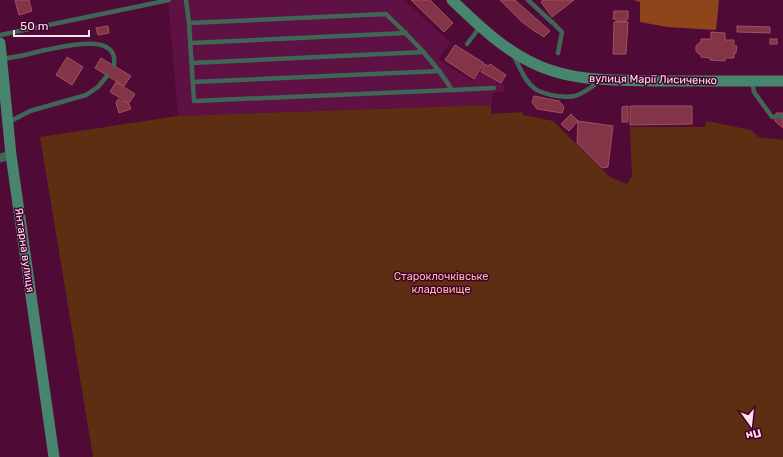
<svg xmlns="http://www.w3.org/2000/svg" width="783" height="457" font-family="Rubik,sans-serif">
<rect width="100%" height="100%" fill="#500a36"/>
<path fill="#5e1142" d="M168,0H404L451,43L438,59L473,81L480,72L504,85L505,92L493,93L491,105L178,116Z"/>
<path fill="#5e2e13" d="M491,105V114L523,112V115L553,121L610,177L627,184L632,176L630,127H705L706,121L751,130L758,137L783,140V457H93L40,137L178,116Z"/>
<path fill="#8f451a" d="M634,0H719L716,30L667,27L640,22V2Z"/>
<g fill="#833447" stroke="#a35063">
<path d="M15,0H29L32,11L19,15Z"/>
<path d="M411,0H430L453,23L444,32Z"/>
<path d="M500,0H515L550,31L544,37L533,30L522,22Z"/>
<path d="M543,0H574L552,17L541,2Z"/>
<path d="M614,11H628V19H626V22H616V19H613Z"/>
<path d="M614,22H628L626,54H613Z"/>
<path d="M108,26L109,33L98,35L96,28Z"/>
<path d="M737,26L770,27V33L737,32Z"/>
<path d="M711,32L725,33V40H734V46H737L736,53H734V58H725V61L710,60V58L701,57V54H699L696,51V46L699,43H701V39H711Z"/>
<rect x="770" y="39" width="7" height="5"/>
<path d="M455,45L484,63L474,79L445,60Z"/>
<path d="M67,57L83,67L72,85L56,75Z"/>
<path d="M101,58L131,76L124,86L95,68Z"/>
<path d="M485,64L488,66L490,64L506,75L501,83L481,72Z"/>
<path d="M116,82L135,94L129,103L110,92Z"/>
<path d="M534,96L559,101L564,107L562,113L537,109L532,102Z"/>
<path d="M118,99L129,104L131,109L119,113L116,103Z"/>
<path d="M628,106V122H622V107Z"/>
<path d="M630,106H692V124L630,125Z"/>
<path d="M776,113H783V128L775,121Z"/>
<path d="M571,114L578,121L569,131L561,124Z"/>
<path d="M578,121L613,126L608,167L602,168L577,143Z"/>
</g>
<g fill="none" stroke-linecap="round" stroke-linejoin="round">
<g stroke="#406657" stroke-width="4.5">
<path d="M186,0L189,23L194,101L452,90"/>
<path d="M528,0L554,24L562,32L558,53"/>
<path d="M189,23L386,14C411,38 434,61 452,90L494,88"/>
<path d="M0,35L169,0"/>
<path d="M191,43L406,33"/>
<path d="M467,44L480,27"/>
<path d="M514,56C519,66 524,80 534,88C538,92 545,93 551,95C575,100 581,95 600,81"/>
<path d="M2,59C17,57 31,54 45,50C62,47 119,31 114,65"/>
<path d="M192,63L424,52"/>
<path d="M752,81L754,92L772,117L783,116"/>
<path d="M193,82L440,71"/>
<path d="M9,122L30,111L86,95L98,87L107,76"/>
</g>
<path stroke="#406657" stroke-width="9" d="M0,158L11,155"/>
<g stroke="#47856e" stroke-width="11">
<path d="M452,0C481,28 513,59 553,71C586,82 627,80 661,81C702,81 742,81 783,81"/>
<path d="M0,43L11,155L54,457"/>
</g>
</g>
<g text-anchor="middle" stroke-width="3" stroke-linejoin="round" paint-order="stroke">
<g font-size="11" fill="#fbe1ed" stroke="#44002c">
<text transform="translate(653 79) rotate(1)" y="4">вулиця Марії Лисиченко</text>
<text transform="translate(25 250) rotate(82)" y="4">Янтарна вулиця</text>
</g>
<g font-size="11" fill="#f2bea5" stroke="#44002c">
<text x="441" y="280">Староклочківське<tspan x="441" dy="13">кладовище</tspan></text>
</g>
</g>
<g transform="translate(751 425) rotate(165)" stroke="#44002c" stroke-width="3" paint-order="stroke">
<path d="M0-3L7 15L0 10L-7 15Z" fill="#fbe1ed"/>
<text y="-6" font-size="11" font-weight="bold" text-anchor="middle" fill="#fbe1ed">Пн</text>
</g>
<path d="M14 30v6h75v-6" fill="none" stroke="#fbe1ed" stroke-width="2"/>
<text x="20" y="30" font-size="12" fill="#fbe1ed" stroke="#44002c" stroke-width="3" paint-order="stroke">50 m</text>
</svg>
